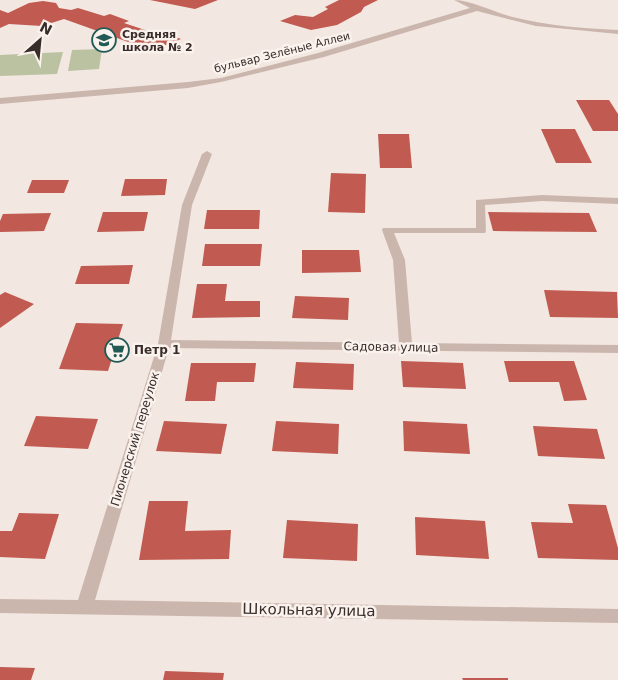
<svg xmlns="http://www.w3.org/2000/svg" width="618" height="680" font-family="'DejaVu Sans',sans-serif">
<rect width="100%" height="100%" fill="#f3e7e1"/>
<g fill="#bbc2a1">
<path d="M102,49L99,69L68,71L72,50Z"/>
<path d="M63,52L57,74L0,76V55Z"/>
</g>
<g fill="#c15a50">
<path d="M150,0H218L195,9Z"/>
<path d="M339,0H378L364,7L361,12L337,25L311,30L280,21L295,15L313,17L328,9L325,7Z"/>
<path d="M43,1L56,3L59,8L71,10L78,8L104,16L110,14L129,21L124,23L154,33L159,31L181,39L145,53L124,46L131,43L64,19L42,26L9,24L0,28V10L8,13L29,3Z"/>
<path d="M576,100H609L618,114V131H593Z"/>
<path d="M541,129H575L592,163H556Z"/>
<path d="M378,134H409L412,168H380Z"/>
<path d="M331,173L366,174L365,213L328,212Z"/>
<path d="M125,179H167L165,195L121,196Z"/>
<path d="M32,180H69L64,193H27Z"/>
<path d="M207,210H260L259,229H204Z"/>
<path d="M103,212H148L144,231L97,232Z"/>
<path d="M488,212L589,213L597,232L493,231Z"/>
<path d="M51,213L44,231L0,232V221L3,214Z"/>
<path d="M205,244H262L260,266H202Z"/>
<path d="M302,250H359L361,272L302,273Z"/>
<path d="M133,265L129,284H75L81,266Z"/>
<path d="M197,284H227L225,301H260V317L192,318Z"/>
<path d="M544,290L617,292L618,318L550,317Z"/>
<path d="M5,292L34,304L0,328V295Z"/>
<path d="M295,296L349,298L348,320L292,318Z"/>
<path d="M76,323L123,324L108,371L59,369Z"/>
<path d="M401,361L463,363L466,389L403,387Z"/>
<path d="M504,361H574L587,400L564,401L559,382H509Z"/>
<path d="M296,362L354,364L353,390L293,388Z"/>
<path d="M191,363H256L254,382H217L215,401H185Z"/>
<path d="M36,416L98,419L88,449L24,446Z"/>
<path d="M164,421L227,424L221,454L156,451Z"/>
<path d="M276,421L339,424L338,454L272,451Z"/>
<path d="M403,421L467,424L470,454L404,451Z"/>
<path d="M533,426L597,429L605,459L538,456Z"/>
<path d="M149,501H188L185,531L231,530L229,559L139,560Z"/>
<path d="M568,504L606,505L618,548V560L538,558L531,522L573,523Z"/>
<path d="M19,513L59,514L45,559L0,557V531H12Z"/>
<path d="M415,517L485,521L489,559L416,555Z"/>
<path d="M287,520L358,524L357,561L283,558Z"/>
<path d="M0,667L35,668L31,680H0Z"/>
<path d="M165,671L224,673L223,680H163Z"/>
<path d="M462,678H508V680H463Z"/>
</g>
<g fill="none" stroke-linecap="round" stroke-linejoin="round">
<g fill="#cbb6ad" fill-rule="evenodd">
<path d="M454,0C472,0 495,13 513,17C547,26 583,28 618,30V34L536,26L477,11L324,57L221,82L188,88L0,104V98L188,82L221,78L318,53L470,8Z"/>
<path d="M207,151L212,154L192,205L171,340L399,343L393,260L382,230L383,228H476V200L542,195L618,198V204L542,201L485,205L486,231L485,233H394L405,260L412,343L618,345V353L169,348L95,600L618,609V623L0,613V599L78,600L158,344L182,205L202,154Z"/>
</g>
</g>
<defs>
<g id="school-ring" transform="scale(1.25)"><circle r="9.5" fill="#faf2ed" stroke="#225a55" stroke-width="1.5"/><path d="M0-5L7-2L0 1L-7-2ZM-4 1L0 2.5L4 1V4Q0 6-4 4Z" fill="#225a55"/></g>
<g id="supermarket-ring" transform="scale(1.25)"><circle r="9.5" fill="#faf2ed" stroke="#225a55" stroke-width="1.5"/><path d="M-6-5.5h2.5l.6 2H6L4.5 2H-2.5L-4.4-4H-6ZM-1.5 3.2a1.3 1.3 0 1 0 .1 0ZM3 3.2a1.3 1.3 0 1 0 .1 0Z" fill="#225a55"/></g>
</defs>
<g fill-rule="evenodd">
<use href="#school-ring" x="104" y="40"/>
<use href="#supermarket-ring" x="117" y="350"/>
</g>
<g text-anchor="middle" stroke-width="5" stroke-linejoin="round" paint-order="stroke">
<g font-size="11" font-weight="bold" fill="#392d2b" stroke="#faf2ed" text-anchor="start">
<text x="122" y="38">Средняя<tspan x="122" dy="13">школа № 2</tspan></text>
</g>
<g font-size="11" fill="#392d2b" stroke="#faf2ed">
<text transform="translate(282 52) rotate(-14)" y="4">бульвар Зелёные Аллеи</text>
</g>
<g font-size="12" fill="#392d2b" stroke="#faf2ed">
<text transform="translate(391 347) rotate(1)" y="4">Садовая улица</text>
<text transform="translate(135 439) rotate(-73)" y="4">Пионерский переулок</text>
</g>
<g font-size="12" font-weight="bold" fill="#392d2b" stroke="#faf2ed" text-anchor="start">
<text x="134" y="354">Петр 1</text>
</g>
<g font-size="15" fill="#392d2b" stroke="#faf2ed">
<text transform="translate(309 610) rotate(1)" y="5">Школьная улица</text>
</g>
</g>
<g transform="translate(40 40) rotate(27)" stroke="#faf2ed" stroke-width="4" paint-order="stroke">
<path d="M0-4L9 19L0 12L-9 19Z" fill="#392d2b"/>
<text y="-8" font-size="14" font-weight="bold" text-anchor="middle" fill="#392d2b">N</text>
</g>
</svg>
